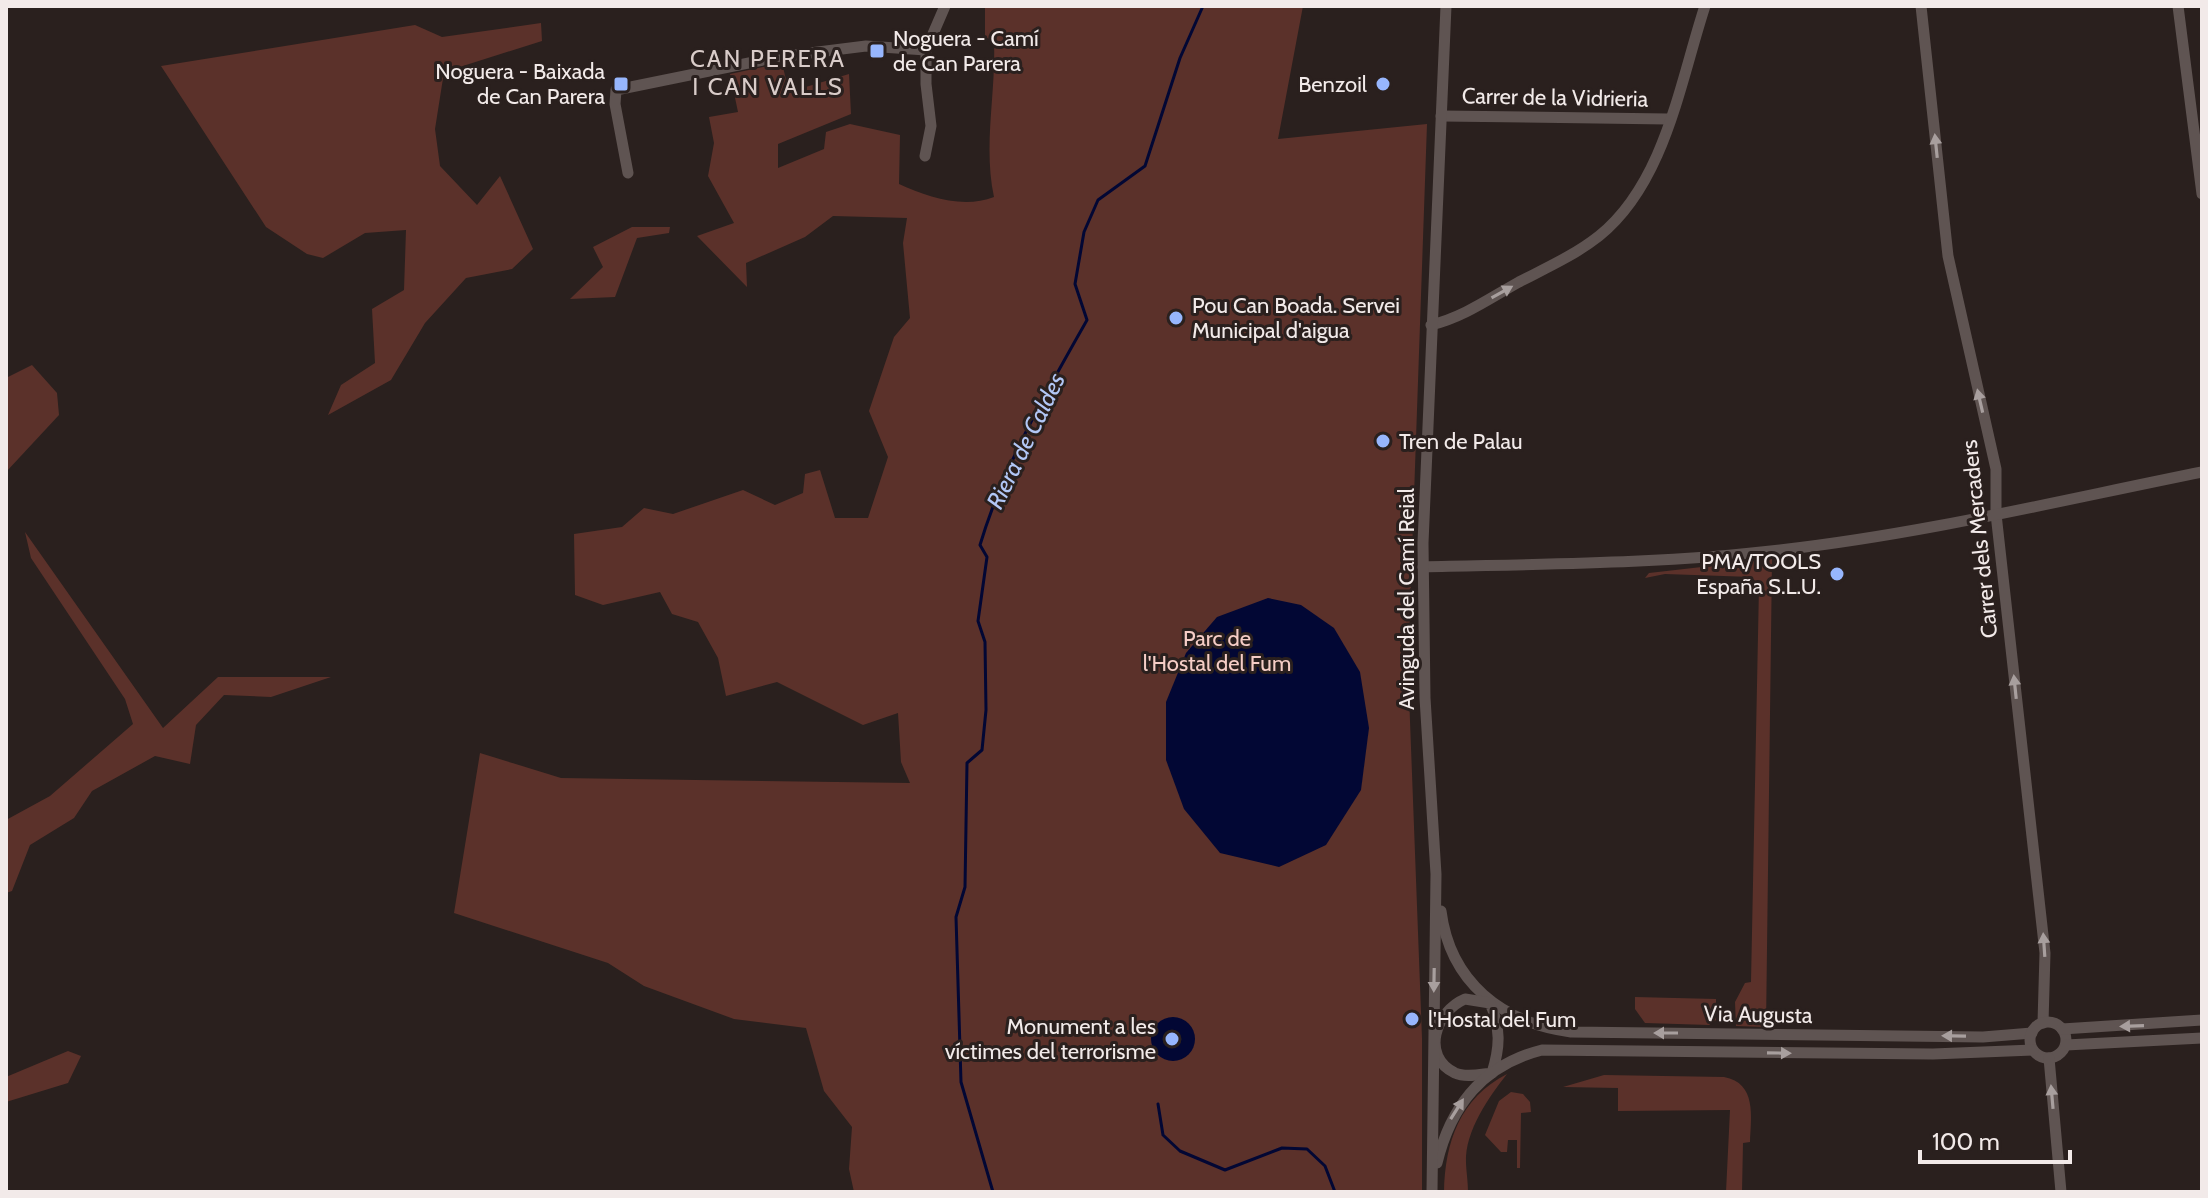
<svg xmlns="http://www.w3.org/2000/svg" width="2208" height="1198" font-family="Cabin,sans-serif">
<rect width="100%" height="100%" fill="#2a201e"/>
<g fill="#5b312a">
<path d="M985,6H1303L1278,139L1427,124L1408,668L1422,1038V1192H854L849,1169L852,1127L824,1091L806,1028L734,1019L644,986L608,963L454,913L480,753L561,778L910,783L901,762L898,713L863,725L777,682L726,696L718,658L698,622L672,614L660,592L603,605L575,595L574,534L622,527L644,508L673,514L743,490L775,505L803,493L805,474L820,470L835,518H868L888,457L869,411L894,337L910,318L903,243L907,218L833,216L805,237L746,263L747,287L697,236L734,223L708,176L714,143L709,117L738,112L730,74L782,63L789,92L849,74L851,114L778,144V168L824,149L826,132L850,124L900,135L899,184C928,197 963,209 994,197C983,146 996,94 994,41L985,37Z"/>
<path d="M541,23L542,41L444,72L435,129L440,166L477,205L500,176L533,249L512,269L466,278L425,323L391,380L328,415L341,385L375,363L372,309L404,290L406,230L365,233L323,258L307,254L266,227L161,66L415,25L442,37Z"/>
<path d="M632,227H670L669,233L637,238L615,297L570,299L603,267L593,247Z"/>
<path d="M32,365L57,393L59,415L6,472V378Z"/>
<path d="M25,532L163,728L218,677H331L271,697L224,695L196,725L190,764L155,756L92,791L74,818L30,845L12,891L6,893V820L50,796L133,724L125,699L31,558Z"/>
<path d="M1772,559L1766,1027L1736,1026L1735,1002L1745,983L1751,982L1759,586L1752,577L1665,574L1645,578L1649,573Z"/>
<path d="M1635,997L1716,999V1020L1709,1025L1645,1023L1635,1009Z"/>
<path d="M68,1051L81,1056L68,1083L6,1102V1077Z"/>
<path d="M1507,1074C1489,1097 1465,1131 1466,1162C1466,1169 1468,1181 1468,1192H1444C1445,1142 1460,1098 1507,1074Z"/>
<path d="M1604,1075L1724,1077C1757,1083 1751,1117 1750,1142L1743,1143L1742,1192H1726L1730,1110L1618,1111V1088L1563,1087Z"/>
<path d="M1511,1092L1523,1094L1530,1102L1531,1112L1521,1113L1520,1168H1517V1140H1508L1507,1152H1501L1485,1135L1499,1101Z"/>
</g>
<g fill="#020734">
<path d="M1268,598L1301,605L1334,628L1360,672L1369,728L1361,790L1326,845L1279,867L1220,853L1184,809L1166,760V702L1186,653L1217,617Z"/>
<circle cx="1173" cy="1039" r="22"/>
</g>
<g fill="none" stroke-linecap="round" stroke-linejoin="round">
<g stroke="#020734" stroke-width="3">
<path d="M1158,1104L1163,1135L1180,1151L1225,1170L1282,1148L1307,1149L1325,1166L1335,1192"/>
<path d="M993,1192L961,1082L956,917L965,887L967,763L982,750L986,710L985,642L978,621L987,557L980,545C1004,465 1046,392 1087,320L1075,284L1084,232L1098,200L1145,166L1180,58L1203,6"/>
</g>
<g stroke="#5f5452" stroke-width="11">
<path d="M1921,6L1948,256L1996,469V514L2045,953L2043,1023"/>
<path d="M2178,6L2202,194"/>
<path d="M1441,116L1668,119"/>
<path d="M925,156L931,126L926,84V50L945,6"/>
<path d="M628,173L615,104L616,90L778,57L866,46L926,50"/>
<path d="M1431,325C1464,317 1490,298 1519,282C1546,268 1575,255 1599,236C1665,183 1680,82 1705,6"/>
<path d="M1423,567C1542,564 1662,564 1780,550C1922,534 2062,500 2202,472"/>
<path d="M1441,911C1450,982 1502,1023 1571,1032L1983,1037L2032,1033"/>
<path d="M1465,999L1490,1003C1501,1028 1500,1047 1492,1073C1481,1074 1466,1078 1455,1073C1420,1056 1436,1011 1465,999Z"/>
<circle cx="2048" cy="1040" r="18"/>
<path d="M2062,1029L2202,1020"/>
<path d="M2066,1045L2202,1038"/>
<path d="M2049,1058L2061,1192"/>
<path d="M1437,1163C1451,1105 1483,1065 1542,1050L1933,1054L2033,1050"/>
<path d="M1432,1192L1436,874L1425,698L1423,543L1446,6"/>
</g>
</g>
<defs><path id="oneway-solid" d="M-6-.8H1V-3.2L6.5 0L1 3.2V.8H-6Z" transform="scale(2)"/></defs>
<g fill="#a89f9e">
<use href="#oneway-solid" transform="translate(1936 146) rotate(-96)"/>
<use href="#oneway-solid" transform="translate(1502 292) rotate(-29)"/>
<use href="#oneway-solid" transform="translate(1980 401) rotate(-103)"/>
<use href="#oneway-solid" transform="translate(2015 687) rotate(-96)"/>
<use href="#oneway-solid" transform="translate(2044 945) rotate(-94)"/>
<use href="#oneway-solid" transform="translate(1434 980) rotate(91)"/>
<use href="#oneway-solid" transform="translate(2132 1026) rotate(178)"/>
<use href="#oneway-solid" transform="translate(1666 1033) rotate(-180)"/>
<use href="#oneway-solid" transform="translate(1954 1036) rotate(-179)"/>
<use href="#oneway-solid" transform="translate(1779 1053) rotate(1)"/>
<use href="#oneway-solid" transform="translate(2052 1097) rotate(-95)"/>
<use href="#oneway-solid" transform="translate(1457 1109) rotate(-58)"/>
</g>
<g fill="#97b6fd" stroke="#2a201e" stroke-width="3">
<rect x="869" y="43" width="16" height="16" rx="4"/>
<rect x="613" y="76" width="16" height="16" rx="4"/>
<circle cx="1383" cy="84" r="8"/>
<circle cx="1176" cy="318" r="8"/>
<circle cx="1383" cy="441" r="8"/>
<circle cx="1837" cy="574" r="8"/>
<circle cx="1412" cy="1019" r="8"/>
<circle cx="1172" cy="1039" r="8"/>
</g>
<g text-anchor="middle" stroke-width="6" stroke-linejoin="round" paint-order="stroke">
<g font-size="22" fill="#f2eae9" stroke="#2a201e" text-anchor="start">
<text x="893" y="46">Noguera - Camí<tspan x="893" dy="25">de Can Parera</tspan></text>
<text x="605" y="79" text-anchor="end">Noguera - Baixada<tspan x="605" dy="25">de Can Parera</tspan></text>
<text x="1367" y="92" text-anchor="end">Benzoil</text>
<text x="1192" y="313">Pou Can Boada. Servei<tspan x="1192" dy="25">Municipal d'aigua</tspan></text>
<text x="1399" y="449">Tren de Palau</text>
<text x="1821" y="569" text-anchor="end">PMA/TOOLS<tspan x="1821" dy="25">España S.L.U.</tspan></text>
<text x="1428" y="1027">l'Hostal del Fum</text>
<text x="1156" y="1034" text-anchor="end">Monument a les<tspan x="1156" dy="25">víctimes del terrorisme</tspan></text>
</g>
<g font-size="22" fill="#f2eae9" stroke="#2a201e">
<text transform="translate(1555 97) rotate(1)" y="8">Carrer de la Vidrieria</text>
<text transform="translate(1979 539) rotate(-96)" y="8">Carrer dels Mercaders</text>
<text transform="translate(1406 599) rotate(-90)" y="8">Avinguda del Camí Reial</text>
<text transform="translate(1758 1014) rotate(1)" y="8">Via Augusta</text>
</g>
<g font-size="22" fill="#f5cdc6" stroke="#2a201e">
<text x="1217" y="646">Parc de<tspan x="1217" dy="25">l'Hostal del Fum</tspan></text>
</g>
<g font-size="24" letter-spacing="2" fill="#d9ccc9" stroke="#2a201e">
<text x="768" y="67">CAN PERERA<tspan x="768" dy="28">I CAN VALLS</tspan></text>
</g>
<g font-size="24" font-style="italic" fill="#b2c7f6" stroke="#2a201e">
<text transform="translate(1026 441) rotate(-64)" y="8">Riera de Caldes</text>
</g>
</g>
<rect width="2208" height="1198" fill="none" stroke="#f2eae9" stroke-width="16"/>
<path d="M1920 1150v12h150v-12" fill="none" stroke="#f2eae9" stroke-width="4"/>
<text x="1932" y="1150" font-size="24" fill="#f2eae9" stroke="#2a201e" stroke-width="6" paint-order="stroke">100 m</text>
</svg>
